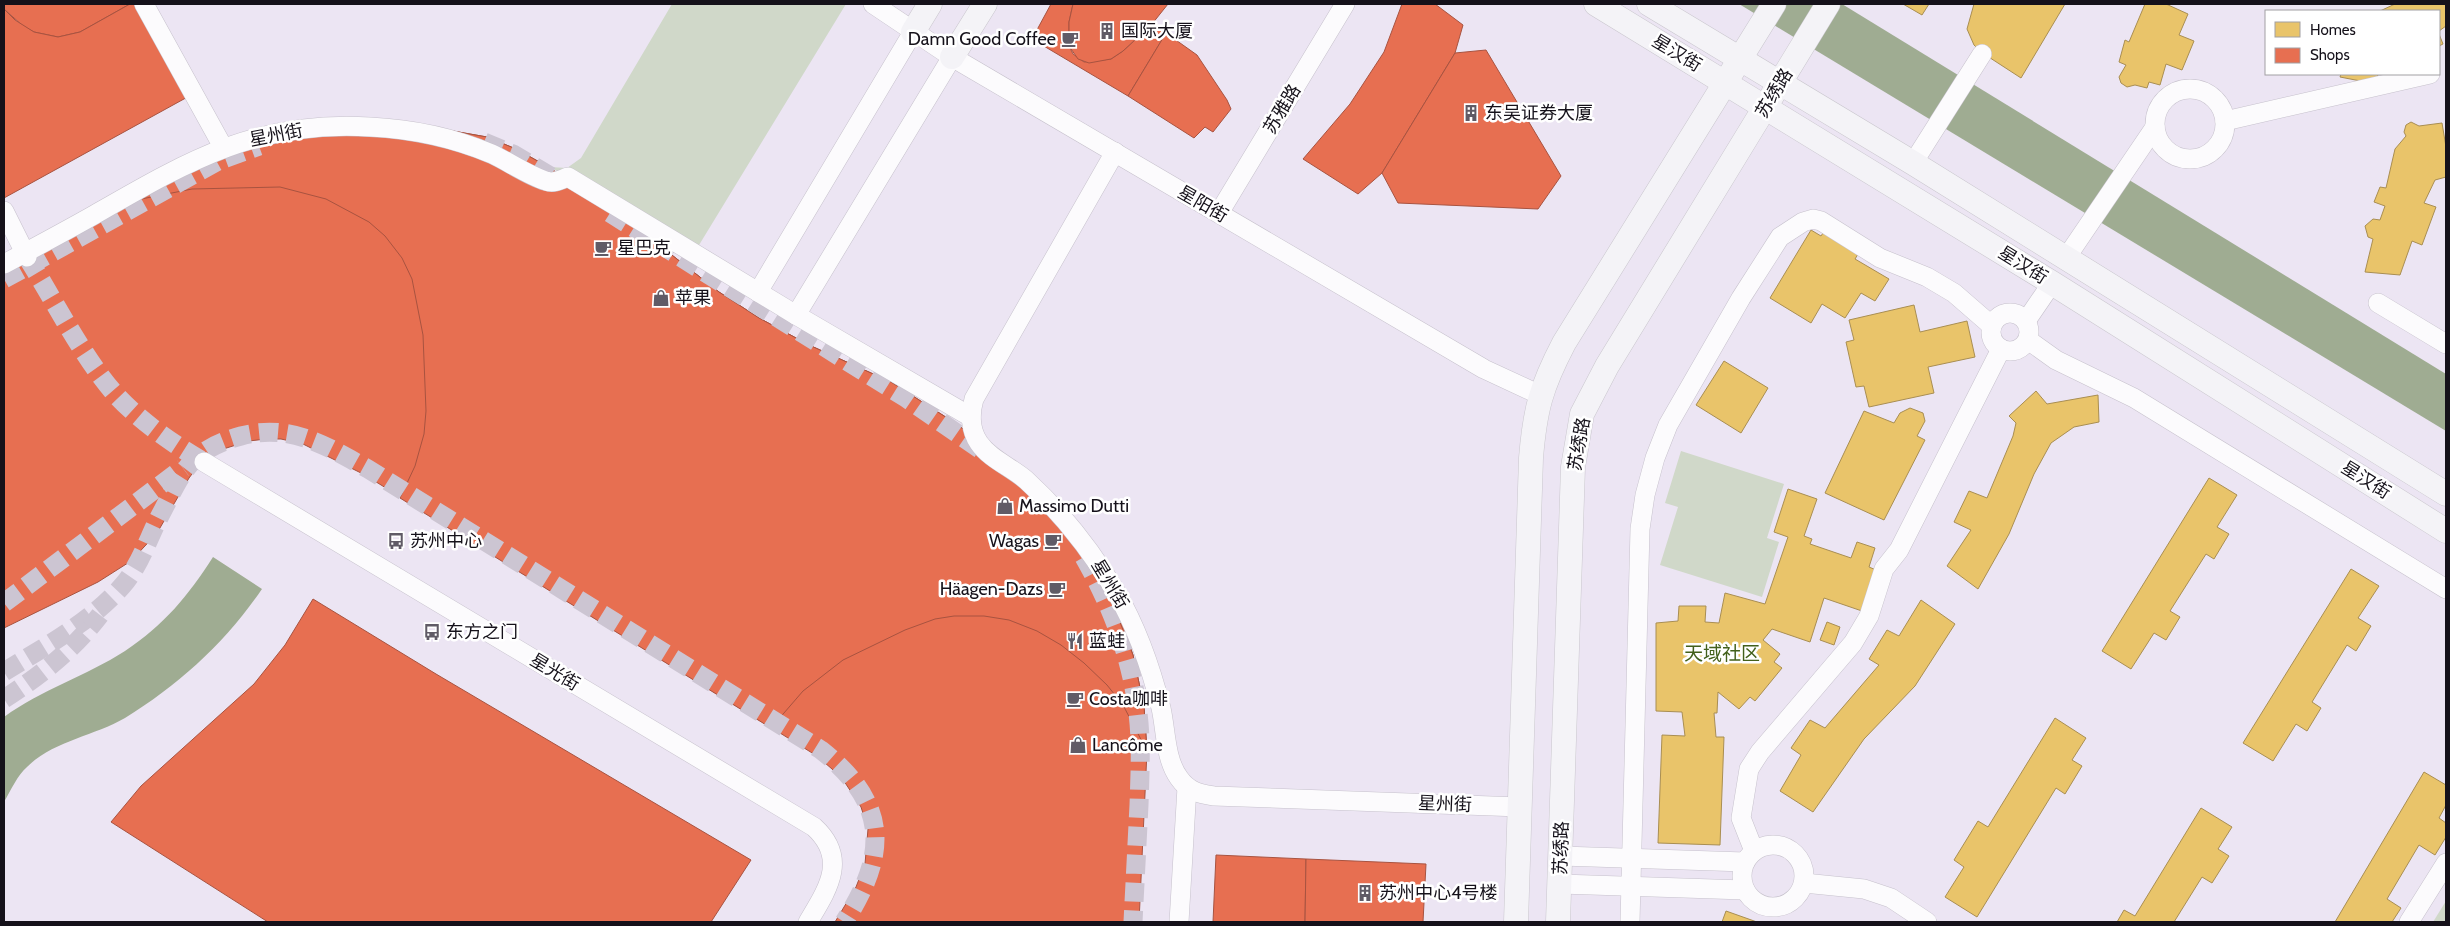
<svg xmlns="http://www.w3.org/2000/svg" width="2450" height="926" font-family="Cabin,'Noto Sans SC',sans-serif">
<rect width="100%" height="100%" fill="#ece5f3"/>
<g fill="#d0d8c9">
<path d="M672,4H846L696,250L550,167L567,168L581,158Z"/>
<path d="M1681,451L1784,484L1767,538L1779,542L1762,597L1660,565L1678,507L1665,503Z"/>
<path d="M2446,901V922H2433Z"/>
</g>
<g fill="#9fac92">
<path d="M1739,4H1842L2446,374V431Z"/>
<path d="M213,557L262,589C226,642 179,685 125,718C94,736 53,741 27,767C17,776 11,790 4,802V717C41,690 86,676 125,651C164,625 188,596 213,557Z"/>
</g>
<g fill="#e9c46a" stroke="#a98e52">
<path d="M1903,4H1929L1922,15Z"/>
<path d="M1974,4H2065L2021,78L1981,52L1974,45L1967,29Z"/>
<path d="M2145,4H2166L2188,14L2179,35L2194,41L2182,70L2166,64L2160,85L2149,82L2147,88L2135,85L2127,87L2121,83L2119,77L2126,65L2119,62L2125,40L2129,42Z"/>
<path d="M2395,4H2446V26L2439,31V11H2380Z"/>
<path d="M2439,34L2443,44L2439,46Z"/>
<path d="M2341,74H2378L2376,84L2340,77Z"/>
<path d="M2411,122L2419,126L2442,123L2446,147V177L2435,180L2424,203L2436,207L2422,245L2412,241L2400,275L2365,272L2373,239L2368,237L2365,226L2373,219L2380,220L2385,206L2374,202L2380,187L2386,188L2395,149L2406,136L2404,132L2406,125Z"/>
<path d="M1811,230L1821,236L1825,230L1860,251L1855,259L1889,279L1875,301L1861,293L1845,318L1822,304L1811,323L1770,298Z"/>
<path d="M1914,305L1920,332L1967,321L1975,357L1928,367L1934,393L1869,407L1864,386L1856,387L1846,342L1854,340L1849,320Z"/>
<path d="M1724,361L1768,388L1741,433L1696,405Z"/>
<path d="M2036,391L2047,404L2098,395L2099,422L2074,427L2051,443L2034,474L2009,534L1978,589L1947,566L1971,530L1954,522L1969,491L1987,498L2013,436L2016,423L2009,416Z"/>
<path d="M1910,408L1923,413L1925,421L1917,436L1925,440L1884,520L1825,493L1864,411L1894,423L1900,413Z"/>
<path d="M2209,478L2237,495L2217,527L2229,534L2214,559L2206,554L2170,611L2180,617L2166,640L2154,633L2131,669L2102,651Z"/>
<path d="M1788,489L1817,499L1804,536L1812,539L1810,544L1851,558L1857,542L1875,548L1869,567L1876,570L1862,611L1824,598L1810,642L1772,629L1763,640L1780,654L1774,662L1782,668L1755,701L1750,697L1739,709L1718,692L1717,713H1714L1716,737H1724L1720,845L1658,843L1662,735L1685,736L1682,712L1656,711V623L1678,621L1679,606H1706L1705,622L1719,623L1725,593L1765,604L1788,537L1774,532Z"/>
<path d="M2351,569L2379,586L2358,618L2371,626L2356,651L2347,645L2312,702L2321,708L2307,731L2296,724L2273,761L2243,743Z"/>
<path d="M1921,600L1955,624L1915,686L1864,739L1813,812L1780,791L1801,755L1791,748L1810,720L1825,728L1879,665L1869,659L1887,630L1899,636Z"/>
<path d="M1827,622L1840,627L1834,645L1820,640Z"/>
<path d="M2055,718L2086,738L2072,760L2082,766L2065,794L2056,788L1977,917L1945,897L1964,867L1954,860L1978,821L1988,827Z"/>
<path d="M2424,772L2446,785V805L2439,818L2446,823V837L2435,855L2419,845L2387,899L2401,908L2392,922H2335Z"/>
<path d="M2201,808L2232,827L2218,849L2229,856L2212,883L2202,877L2174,922H2117L2124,910L2135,916Z"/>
<path d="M1726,911L1757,922H1722Z"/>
</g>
<g fill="#e76f51" stroke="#a85340">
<path d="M4,4H130L80,32L58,37L34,32L23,26L4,9Z"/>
<path d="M130,4H144L193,94L4,198V9L15,20L34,32L58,37L80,32Z"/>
<path d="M1051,4H1073L1069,22V46L1073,54L1084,62L1111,59L1123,51L1152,24L1166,33L1128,96L1032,39Z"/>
<path d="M1073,4H1168L1152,24L1123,51L1111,59L1089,63L1078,59L1069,46V22Z"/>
<path d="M1402,4H1435L1463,25L1455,53L1382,173L1358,194L1303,159L1350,104L1384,52Z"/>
<path d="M1166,33L1197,55L1227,100L1231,109L1213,132L1205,127L1194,138L1128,96Z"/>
<path d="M1486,50L1561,176L1538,209L1398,203L1382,173L1455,53Z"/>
<path d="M430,127L487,137L516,149L543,164L580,187L640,230L719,292L759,318L809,345L891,382L955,423L998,455L1067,522L1122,622L1133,655L1144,706L1147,751L1139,922H835L856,887L865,864L868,829L861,807L842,778L832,769L817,756L365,475L303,444L281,439H266L249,441L220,450L198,466L189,478L157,533L131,561L98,582L4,628V272L161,184L267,137Z"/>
<path d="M430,127L487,137L516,149L543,164L580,187L640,230L719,292L759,318L809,345L891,382L955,423L998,455L1102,577L1133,655L1144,706L1147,751L1123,705L1107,685L1084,663L1061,645L1037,631L1009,620L984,616H954L935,619L905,630L843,660L803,691L771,728L400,498L415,466L424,434L426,411L423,335L412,279L402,258L385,236L369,222L326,199L280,187L192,189L131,201L267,137Z"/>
<path d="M313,599L436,674L751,860L711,922H268L111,822L141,786L254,684L285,645Z"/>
<path d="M1216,855L1306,859L1305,922H1213Z"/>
<path d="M1306,859L1426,864L1423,922H1305Z"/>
</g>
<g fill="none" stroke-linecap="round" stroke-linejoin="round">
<g stroke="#ccc5d2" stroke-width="19" stroke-dasharray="19 9" stroke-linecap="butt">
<path d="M484,142L513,154L557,180"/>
<path d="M610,213L906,398L987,454"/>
<path d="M27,257C54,300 83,358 116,395C141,422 173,444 204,462"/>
<path d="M4,279L218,161L259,146"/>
<path d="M1084,557C1110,603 1130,653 1137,706C1142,739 1140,772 1139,805C1137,844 1135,883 1133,922"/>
<path d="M4,603L183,468"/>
<path d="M4,672C44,647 91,622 123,585C141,564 149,536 162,512C171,495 180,473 194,460C208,447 223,441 241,436C291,423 326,446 368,469L821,750C888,803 889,853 844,922"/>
<path d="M4,699C41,675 73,650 100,615"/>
</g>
<g stroke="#c6c1cc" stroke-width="20">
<g id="minor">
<path d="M144,4L223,147"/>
<path d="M873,4L952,57L1484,369L1540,395"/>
<circle cx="2190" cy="124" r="35"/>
<path d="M2225,121L2430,74"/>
<path d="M1115,152L974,399C970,413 970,430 979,443C990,459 1011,467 1026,480C1062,513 1091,550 1116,592C1137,628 1151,668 1161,708C1166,730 1165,759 1179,778C1188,791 1199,794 1214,796L1520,807"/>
<path d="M1913,163L1982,54"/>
<path d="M4,211L27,257"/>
<path d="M1219,213L1345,4"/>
<path d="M2066,258L2155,127"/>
<path d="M4,264C34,248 64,232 94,215C188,161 257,120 370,127C412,129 454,138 492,154C509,162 529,176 546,181C554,184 560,180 568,177L796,315L971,417"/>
<path d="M758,292L913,32"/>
<path d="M2378,303L2446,344"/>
<circle cx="2010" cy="332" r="19"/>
<path d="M796,315L952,57"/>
<path d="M2026,321L2052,283"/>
<path d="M2028,340L2056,360L2134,398L2446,589"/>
<path d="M204,462L814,827C849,859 827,890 808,922"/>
<circle cx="1773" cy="876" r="31"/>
<path d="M1754,851L1741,818L1749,769L1760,752L1853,643L1869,616L1884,569L1899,550L2001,349"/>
<path d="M1561,856L1745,862"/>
<path d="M1804,883L1864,889L1891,898L1927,922"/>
<path d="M1560,884L1745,890"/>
<path d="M1179,922L1187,787"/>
<path d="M1630,922L1640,529L1645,495L1655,458L1668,425L1741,298L1780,237L1803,222L1813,219L1821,221L1880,258L1927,277L1954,293L1992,326"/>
<path d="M2409,922L2446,863"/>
</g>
</g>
<g stroke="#c9c6cd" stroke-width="25">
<g id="major">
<path d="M1596,4L2052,283L2446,531"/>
<path d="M1649,4L1913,163L2446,494"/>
<path d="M913,32L930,4"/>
<path d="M952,57L985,4"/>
<path d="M1516,922L1531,458C1535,409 1541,387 1564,343L1774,4"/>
<path d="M1558,922L1573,467L1582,414L1607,366L1828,4"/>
</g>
</g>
<use href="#minor" stroke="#fcfbfd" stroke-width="19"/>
<use href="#major" stroke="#f4f3f7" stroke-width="24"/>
</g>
<defs>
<g id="building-bare" transform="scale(1.35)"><path d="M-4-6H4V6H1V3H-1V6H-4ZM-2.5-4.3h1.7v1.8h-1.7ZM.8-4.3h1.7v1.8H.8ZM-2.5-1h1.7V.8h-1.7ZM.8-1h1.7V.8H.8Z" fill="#605b66" stroke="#fff" stroke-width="2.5" paint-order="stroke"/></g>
<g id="cafe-bare" transform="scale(1.35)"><path d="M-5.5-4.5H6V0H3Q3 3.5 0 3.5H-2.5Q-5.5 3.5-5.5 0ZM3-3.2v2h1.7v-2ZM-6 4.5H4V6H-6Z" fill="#605b66" stroke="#fff" stroke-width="2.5" paint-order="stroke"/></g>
<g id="shop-bare" transform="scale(1.35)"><path d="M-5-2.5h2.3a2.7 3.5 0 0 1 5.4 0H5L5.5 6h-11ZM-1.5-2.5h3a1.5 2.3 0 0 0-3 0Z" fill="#605b66" stroke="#fff" stroke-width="2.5" paint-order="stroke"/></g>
<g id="bus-bare" transform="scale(1.35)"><path d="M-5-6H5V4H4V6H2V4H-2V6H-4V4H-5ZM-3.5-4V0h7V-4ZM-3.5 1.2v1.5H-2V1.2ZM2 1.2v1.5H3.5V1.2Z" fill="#605b66" stroke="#fff" stroke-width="2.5" paint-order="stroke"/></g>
<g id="restaurant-bare" transform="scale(1.35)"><path d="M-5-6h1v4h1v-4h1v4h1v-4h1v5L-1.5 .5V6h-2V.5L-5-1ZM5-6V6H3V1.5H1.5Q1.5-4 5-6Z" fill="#605b66" stroke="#fff" stroke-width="2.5" paint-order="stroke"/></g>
</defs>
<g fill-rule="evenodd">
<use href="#building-bare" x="1107" y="31"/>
<use href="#cafe-bare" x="1070" y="39"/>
<use href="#building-bare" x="1471" y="113"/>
<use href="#cafe-bare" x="603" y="248"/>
<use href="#shop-bare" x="661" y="298"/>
<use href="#shop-bare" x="1005" y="506"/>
<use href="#bus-bare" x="396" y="541"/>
<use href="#cafe-bare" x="1053" y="541"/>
<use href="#cafe-bare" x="1057" y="589"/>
<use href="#bus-bare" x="432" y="632"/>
<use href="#restaurant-bare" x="1075" y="641"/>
<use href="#cafe-bare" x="1075" y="699"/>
<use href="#shop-bare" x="1078" y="745"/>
<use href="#building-bare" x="1365" y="893"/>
</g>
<g text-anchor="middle" stroke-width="5" stroke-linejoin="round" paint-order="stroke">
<g font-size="18" fill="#15111a" stroke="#fff" text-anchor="start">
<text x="1121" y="37">国际大厦</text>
<text x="1056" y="45" text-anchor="end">Damn Good Coffee</text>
<text x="1485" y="119">东吴证券大厦</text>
<text x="617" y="254">星巴克</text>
<text x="675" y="304">苹果</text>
<text x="1019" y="512">Massimo Dutti</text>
<text x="410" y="547">苏州中心</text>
<text x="1039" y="547" text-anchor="end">Wagas</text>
<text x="1043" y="595" text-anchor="end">Häagen-Dazs</text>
<text x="446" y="638">东方之门</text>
<text x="1089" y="647">蓝蛙</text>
<text x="1089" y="705">Costa咖啡</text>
<text x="1092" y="751">Lancôme</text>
<text x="1379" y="899">苏州中心4号楼</text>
</g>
<g font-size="18" fill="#15111a" stroke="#fff">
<text transform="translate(1677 53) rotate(31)" y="6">星汉街</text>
<text transform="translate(1774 93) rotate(-59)" y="6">苏绣路</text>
<text transform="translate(1282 109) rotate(-59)" y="6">苏雅路</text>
<text transform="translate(276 135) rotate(-11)" y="6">星州街</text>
<text transform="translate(1203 204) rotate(30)" y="6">星阳街</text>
<text transform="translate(2023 265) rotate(32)" y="6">星汉街</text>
<text transform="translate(1579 444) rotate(-80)" y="6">苏绣路</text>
<text transform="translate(2366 480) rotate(32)" y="6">星汉街</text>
<text transform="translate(1110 584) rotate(59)" y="6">星州街</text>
<text transform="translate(555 672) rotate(31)" y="6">星光街</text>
<text transform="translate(1445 804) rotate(2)" y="6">星州街</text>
<text transform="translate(1561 848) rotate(-88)" y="6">苏绣路</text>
</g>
<g font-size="19" fill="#43601c" stroke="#fff">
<text x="1722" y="660">天域社区</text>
</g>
</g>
<rect width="2450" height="926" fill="none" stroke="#15111a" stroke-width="10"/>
<rect x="2265" y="10" width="175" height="65" fill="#ffffff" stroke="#a1a0a3"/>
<rect x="2275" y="22" width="25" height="15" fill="#e9c46a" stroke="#a1a0a3"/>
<text x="2310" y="35" font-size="15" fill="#15111a">Homes</text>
<rect x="2275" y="48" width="25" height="15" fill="#e76f51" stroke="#a1a0a3"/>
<text x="2310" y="60" font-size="15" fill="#15111a">Shops</text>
</svg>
